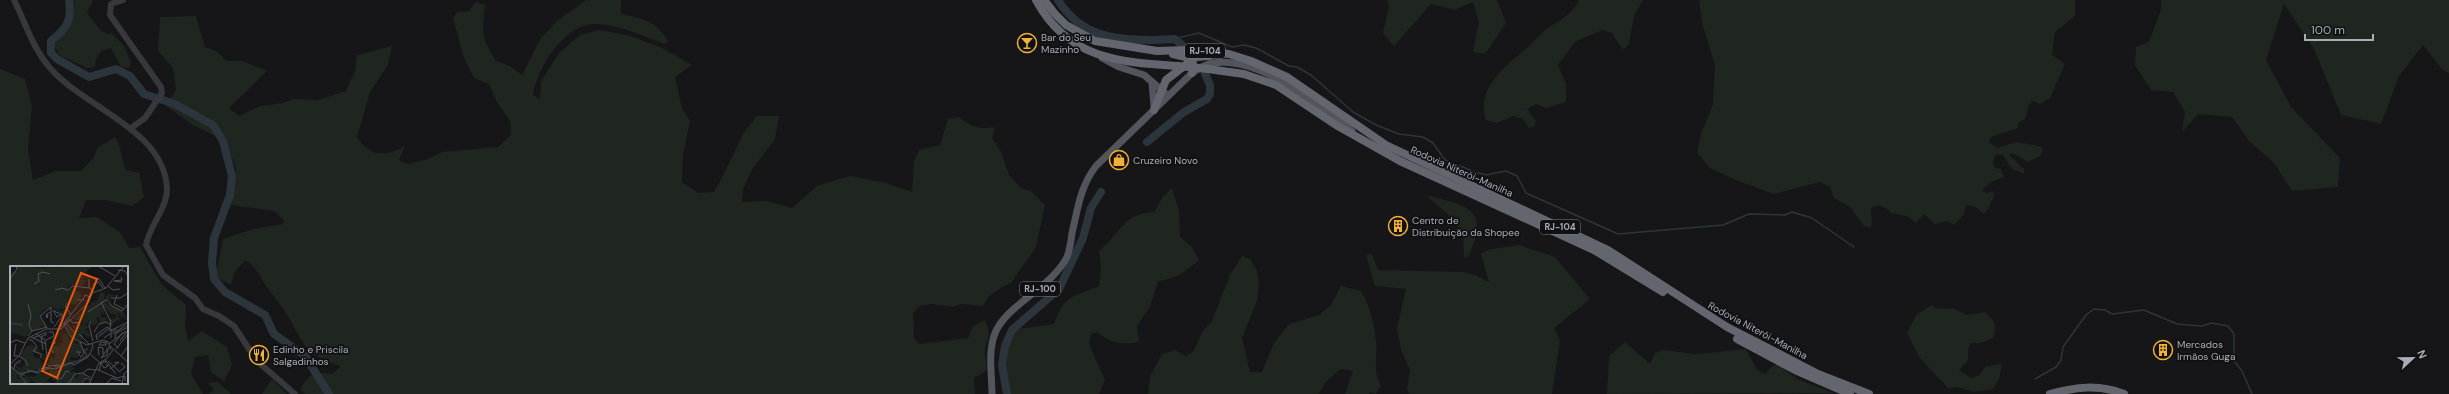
<svg xmlns="http://www.w3.org/2000/svg" width="2449" height="394" font-family="'DM Sans',sans-serif">
<rect width="100%" height="100%" fill="#161618"/>
<g fill="#1e261f" fill-rule="evenodd">
<path d="M74,0H93L87,13L100,30L108,34L112,33L124,46L131,62L129,68L121,67L111,48L101,51L96,59L95,67L87,68L59,55L54,45C66,33 76,18 74,0Z"/>
<path d="M586,0H621V14C643,19 655,20 668,41L665,44C643,36 620,25 597,24C565,22 537,68 533,95L540,99L541,81L559,53L580,35L599,30L631,36L664,49L692,65L675,77L682,108L690,121L683,155L682,182L698,193L714,192C725,173 733,155 742,136C745,128 752,126 756,116H779L775,139L753,168L743,189L742,202L766,201L792,208L817,186L850,176L886,183L912,192L914,161L919,150L940,145L948,119L959,117C972,127 979,130 995,127L992,138L1001,152L1009,175L1021,188L1031,191L1045,205L1036,247L1011,283L1002,287L989,296L983,306L961,304L953,307L932,304L920,306L913,313L914,338L919,344L968,338L973,326L985,320C994,341 984,338 985,355C986,361 987,364 986,371L974,378L975,394H305L300,390C309,374 314,371 332,374L341,366C302,354 305,344 286,313C280,303 272,295 266,286C260,276 256,266 245,260L234,273L231,285L216,277L223,239L253,229L283,224L284,220L274,211L231,205L236,169L226,141L193,125L166,106L176,90L173,68L158,51L160,17L196,16L205,47L216,51L227,61H242L267,71L229,108L239,116L260,106L283,103L293,99L318,100L346,91L355,71L357,55L392,46L388,65L370,92L357,137C370,157 385,157 405,146L399,160L408,164L428,159L442,152L498,147L511,135L510,121L497,102L489,84L474,78L464,58L453,18L457,12L469,11L476,2L485,5C482,33 481,37 496,61L510,66L522,75L540,39L557,21Z"/>
<path d="M1387,0H1497L1506,23L1485,54L1473,52L1479,22L1473,2L1455,10L1431,4L1394,46L1383,33L1389,7Z"/>
<path d="M1579,0H1643L1634,16L1629,44L1623,50L1612,33L1602,30L1575,42L1558,65L1566,84V102L1546,108L1536,104L1527,109L1536,121L1534,127L1529,128L1523,119L1513,116L1497,123L1486,120C1475,88 1507,65 1527,48C1534,42 1539,35 1545,30C1557,22 1573,14 1579,0Z"/>
<path d="M1699,0H2075V16L2055,32L2052,55L2065,64L2050,98L2040,104L2033,101L2029,105L2025,119L2018,123V128L1991,137L1989,142L1997,148L2016,142L2040,146L2043,150L2040,156L2028,162L2012,153L2009,155L2024,169V174L2012,169L2003,155L1996,154L1993,162L1995,168L2001,169L2004,177L1989,183L1982,191L1987,193L1993,191L1994,196L1986,212L1982,213L1976,207L1966,205L1964,214L1955,225L1947,221L1935,224L1924,214L1916,223L1907,216L1890,213L1889,210L1878,205L1871,208L1872,224L1871,227L1864,226L1850,207L1834,198L1830,187L1820,182L1774,194L1736,180L1710,168L1697,153L1701,134L1713,104L1715,65L1702,23Z"/>
<path d="M2161,0H2449V73L2442,69L2423,45L2399,76L2381,124L2341,115L2314,49L2284,4L2266,60L2291,107L2340,158L2338,187L2292,191L2274,163L2249,141L2232,117L2198,114L2182,132L2185,112L2173,92L2151,90L2135,65L2136,47L2149,42L2161,10Z"/>
<path d="M0,69L25,79L32,106L28,149L33,180L56,171H81L94,157L97,148L115,137C122,148 121,159 126,170L139,173L144,197L132,206L106,200H86L79,218L97,217L120,232L129,248L140,247L162,285L186,305L185,324L188,341L202,331L227,347L232,365L224,381L211,372L208,355L195,357L191,374L203,394H0ZM11,267H127V383H11Z"/>
<path d="M1172,188L1179,211L1180,237L1192,247L1199,260C1185,272 1176,279 1158,281L1150,307L1137,326L1139,342C1121,345 1112,344 1097,332L1091,334L1089,344L1105,380L1099,394H1007C1002,370 1002,353 1012,330L1054,324C1065,294 1071,298 1099,286L1101,267L1099,251C1120,234 1123,213 1154,212L1162,198Z"/>
<path d="M1426,195C1468,206 1491,208 1468,257L1464,258L1463,234L1451,217Z"/>
<path d="M1519,245L1555,257L1590,299L1554,328L1560,340L1552,394H1409L1407,390L1410,370L1401,350L1397,328L1406,289L1375,286L1366,255L1372,254L1378,270L1463,272L1475,275L1489,282L1481,254L1487,250Z"/>
<path d="M1242,256L1250,259L1256,268L1259,283L1257,301L1242,338L1250,372H1262L1274,343L1289,324L1319,315L1331,305L1341,286L1361,291C1370,305 1374,324 1376,341C1378,357 1372,371 1381,386L1376,394L1370,392L1369,394H1345L1353,371L1340,369L1325,383L1319,394H1148L1150,376L1162,354L1175,350L1186,356L1193,352L1203,331L1212,321L1230,275Z"/>
<path d="M1932,305L1935,308L1955,309L1967,315L1985,312L1995,323L1994,337L1981,343H1971L1968,349V360L1959,370L1971,378L1980,375L1986,366L2002,364L1999,379L1993,389L1974,392L1958,387L1948,388L1919,357L1907,333L1917,314Z"/>
<path d="M1625,342L1650,364L1655,353L1663,350L1696,354L1746,349L1757,370L1765,374L1771,367L1777,364L1797,379L1833,393L1607,394L1609,356Z"/>
<path d="M272,379L287,394H262Z"/>
<path d="M218,382L231,394H208L214,390L208,383Z"/>
</g>
<g fill="none" stroke-linecap="round" stroke-linejoin="round">
<g stroke="#2c353c" stroke-width="1.5">
<path d="M1173,39L1199,33L1232,47L1244,45L1256,48L1289,66L1297,67L1311,75L1353,112L1376,125L1399,134L1423,137L1433,143L1445,160L1475,172L1486,175L1506,171L1517,176L1526,193L1618,234L1723,225L1749,214L1785,215L1792,212L1812,218L1854,247"/>
<path d="M2035,379L2056,367L2061,360L2063,347L2086,315L2094,309L2105,310L2112,314L2144,310L2177,324L2202,326L2211,323L2228,326L2234,334V361L2242,371L2252,394"/>
</g>
<g stroke="#2c353c" stroke-width="8">
<path d="M69,0C72,21 67,28 51,41V53L57,59L89,77L116,69L130,76L144,94L175,104L213,125L223,141L232,176L230,195L214,238L212,263L214,279L225,292L265,315L274,334L305,356L329,394"/>
<path d="M1058,0C1080,35 1111,40 1150,40C1158,40 1167,39 1175,39L1183,46"/>
<path d="M1147,142L1184,112L1207,99L1210,94V85L1205,74"/>
<path d="M1007,394L1002,365L1005,346L1012,330L1059,289L1083,238L1091,208L1101,192"/>
</g>
<g stroke="#37383d" stroke-width="6">
<path d="M14,0C25,22 34,51 51,69C85,108 165,130 167,189C167,209 149,226 146,245L163,275L195,298L203,309L219,316L234,326L257,361L295,394"/>
<path d="M123,0L111,4L110,15L161,87L162,93L145,118L131,128"/>
</g>
<g stroke="#53555c" stroke-width="7">
<path d="M1102,58L1119,67L1144,75L1165,93"/>
<path d="M1152,82L1154,107"/>
<path d="M992,394C992,376 988,354 994,336C1003,306 1051,289 1067,257C1070,250 1071,241 1072,233C1078,208 1080,187 1096,166L1192,73C1198,69 1204,65 1212,63C1259,55 1318,104 1352,131"/>
</g>
<g stroke="#63666e" stroke-width="8">
<path d="M1036,0C1068,59 1118,62 1178,66"/>
<path d="M1044,0L1055,14L1066,25L1095,41L1157,51L1188,50L1229,54L1251,61L1287,77L1386,145L1608,250L1727,327L1818,374L1869,394"/>
<path d="M1173,54L1190,58L1194,66L1192,73"/>
<path d="M1208,69L1244,74L1276,85L1336,125L1400,161L1594,250L1663,292"/>
<path d="M1154,110L1166,80L1196,57L1209,56"/>
<path d="M1737,339L1795,370L1850,394"/>
<path d="M2050,394C2075,387 2099,384 2124,394"/>
</g>
<path stroke="#63666e" stroke-width="8" d="M1178,66L1208,69"/>
</g>
<defs>
<g id="bar-ring" transform="scale(1)"><circle r="9.5" fill="#111113" stroke="#f2b134" stroke-width="1.5"/><path d="M-6-5H6L.8 .8V4.5H3.5V6h-7V4.5H-.8V.8Z" fill="#f2b134"/></g>
<g id="shop-ring" transform="scale(1)"><circle r="9.5" fill="#111113" stroke="#f2b134" stroke-width="1.5"/><path d="M-5-2.5h2.3a2.7 3.5 0 0 1 5.4 0H5L5.5 6h-11ZM-1.5-2.5h3a1.5 2.3 0 0 0-3 0Z" fill="#f2b134"/></g>
<g id="building-ring" transform="scale(1)"><circle r="9.5" fill="#111113" stroke="#f2b134" stroke-width="1.5"/><path d="M-4-6H4V6H1V3H-1V6H-4ZM-2.5-4.3h1.7v1.8h-1.7ZM.8-4.3h1.7v1.8H.8ZM-2.5-1h1.7V.8h-1.7ZM.8-1h1.7V.8H.8Z" fill="#f2b134"/></g>
<g id="restaurant-ring" transform="scale(1)"><circle r="9.5" fill="#111113" stroke="#f2b134" stroke-width="1.5"/><path d="M-5-6h1v4h1v-4h1v4h1v-4h1v5L-1.5 .5V6h-2V.5L-5-1ZM5-6V6H3V1.5H1.5Q1.5-4 5-6Z" fill="#f2b134"/></g>
</defs>
<g fill-rule="evenodd">
<use href="#bar-ring" x="1027" y="43"/>
<use href="#shop-ring" x="1119" y="160"/>
<use href="#building-ring" x="1398" y="226"/>
<use href="#building-ring" x="2163" y="350"/>
<use href="#restaurant-ring" x="259" y="355"/>
</g>
<g text-anchor="middle" stroke-width="3.5" stroke-linejoin="round" paint-order="stroke">
<g fill="#111113" stroke="#7b7e86" stroke-width="1">
<rect x="1185" y="44" width="40" height="14" rx="3"/>
<rect x="1540" y="220" width="40" height="14" rx="3"/>
<rect x="1020" y="282" width="40" height="14" rx="3"/>
</g>
<g font-size="9" font-weight="bold" fill="#a8adb8">
<text x="1205" y="54">RJ-104</text>
<text x="1560" y="230">RJ-104</text>
<text x="1040" y="292">RJ-100</text>
</g>
<g font-size="10" fill="#a8adb8" stroke="#111113" text-anchor="start">
<text x="1041" y="41">Bar do Seu<tspan x="1041" dy="12">Mazinho</tspan></text>
<text x="1133" y="164">Cruzeiro Novo</text>
<text x="1412" y="224">Centro de<tspan x="1412" dy="12">Distribuição da Shopee</tspan></text>
<text x="2177" y="348">Mercados<tspan x="2177" dy="12">Irmãos Guga</tspan></text>
<text x="273" y="353">Edinho e Priscila<tspan x="273" dy="12">Salgadinhos</tspan></text>
</g>
<g font-size="10" fill="#a8adb8" stroke="#111113">
<text transform="translate(1462 171) rotate(24)" y="4">Rodovia Niterói-Manilha</text>
<text transform="translate(1758 330) rotate(28)" y="4">Rodovia Niterói-Manilha</text>
</g>
</g>
<g transform="translate(10 266)">
<rect width="118" height="118" fill="#161618"/>
<path d="M6,0L33,2L83,0L73,8L74,13H69L77,14L72,20L59,19L58,23H54L58,24L62,20L72,29L66,39L58,37L54,38L55,45L50,42V45H57L56,50L41,40L40,44L39,41L32,45L29,51L37,61L32,60L25,65L20,63L21,65L15,71L0,66V7L8,5ZM90,25L95,28L94,34L98,28L105,29L99,32L101,36L98,33L95,36L112,45L118,55L112,50L111,53L110,47H108L110,55L107,54L100,62L98,53L106,52V49L99,47L95,41L94,48L92,46L90,51L97,52L95,56L90,57L89,51H86L88,57L81,60L82,57L75,58V60L79,59V62L75,63L81,69L79,72L73,67L72,75L61,70L58,61L67,67L62,59L67,61L65,55L70,56L71,60L73,54H64L70,46L73,49L72,45L79,39L81,40L80,37L88,34ZM57,67L59,74L62,71L66,74L65,78L69,76L73,81L72,85L67,87L68,92L60,91V94L66,95L62,102H65L60,106L65,105L66,113L70,107L74,108L76,112L69,118H54L53,115L52,118L45,117L46,113L43,115L42,111L36,115L43,118H27L23,114L24,118L20,111L21,115L17,118L0,117L1,101L9,106L4,98L9,95L11,96V100L9,97L6,99L11,102L16,96L10,89L17,80L22,79L18,76L30,84L27,85L35,89V93L31,95L34,90L23,86L24,91L31,93V98L33,96L32,101H36L35,104L32,102L20,105L22,103H19L12,108L14,109H7L8,113L14,112L16,108L20,113L19,106L20,110L24,111L30,106L35,109V106L39,107V103H42V105L51,102L52,98L46,101L45,98L35,99L39,96L40,98V90L43,93L45,92V87H40L43,86L42,80H51L49,77H53L52,69Z" fill="#1e261f"/>
<path fill="none" stroke="#2c353c" stroke-width="2" d="M0,57L13,59M88,71L98,63L102,66L107,63M43,99L46,101L68,95L77,90L74,84L78,83M18,107V104L27,106L30,103H36M13,118L16,116L10,110L15,108"/>
<path fill="none" stroke="#505258" stroke-width="1" d="M88,0L105,10M108,4L115,5L118,10M77,10L89,13L95,22M111,11L112,14L104,15L112,16M0,13L7,3L6,0M79,13V21L83,25M24,18L29,15L28,8L33,6L40,8M83,19L88,16L93,22M98,20L103,24L110,23M45,24L52,22L58,24L62,20L80,22M107,29L104,38L114,43M101,32H110L118,27M68,34H73L75,29L80,31M91,36L101,56L100,62M92,36L97,34L102,40M57,37L55,40L61,49M18,38L21,49L19,59L22,65M102,40L112,45L118,38M43,44L47,51L52,48M44,45L53,49L44,61M78,46L93,36M36,49L37,52L38,49H36L40,46M60,53L54,58L61,71L77,79L93,74L98,76L101,84M60,54L63,57L71,56M81,56L79,59L83,75M56,57L64,66M51,61L73,33M37,62L30,50L41,41V56L44,57M100,65L118,56M84,66L89,58L96,56L101,59M26,68L35,74L37,90L34,101L39,102M69,68L79,78M103,68L116,59M18,70L22,65L37,61M21,71L36,78M23,72L37,66M94,72L101,67V72M105,73L106,67L118,61M19,74H22L27,81L23,85L31,88V92M36,74L44,70L43,66H39M87,74L86,69L97,61L102,64M110,75L118,64M70,76L74,87L71,91M0,77L6,74L15,77M96,77L91,76L89,79H96V75M6,78L4,90H8M99,78L116,65M100,80L118,96M98,82L97,89L91,92L99,81M109,82L104,78L113,66M106,83L118,68M33,84L31,71L37,68M66,86H71L68,88L71,91M43,87L41,81L46,76M80,88L89,96M89,89L88,81L93,82V88M9,90L15,94L18,100M111,90L118,80M95,94L106,108M98,95L110,106M90,96L94,102L98,100L96,98M0,98L9,90L18,72L36,63H51L79,36L82,27L96,22L114,0M64,99L78,91L83,81L82,78M0,100L10,108L21,105L27,107L39,102M38,100L51,99M39,102L45,103L61,97L64,99M4,103L5,98L11,94M86,103L107,112L115,110V115M100,103L109,96L104,97M89,104L91,97L97,95M109,106L115,101L111,97M73,107L78,103L86,104M47,114L52,112L56,105L59,106M58,118L65,108L72,107L81,112M71,118L76,112L80,114M79,118L89,97L96,93L103,84M96,118L102,112L111,115M112,118L114,108L118,104"/>
<path fill="#e8590c" fill-opacity="0.15" stroke="#e8590c" stroke-width="2" d="M71,7L87,13L47,112L32,105Z"/>
<rect width="118" height="118" fill="none" stroke="#a8adb8" stroke-width="2"/>
</g>
<g transform="translate(2413 358) rotate(68)" stroke="#111113" stroke-width="3" paint-order="stroke">
<path d="M0-3L7 15L0 10L-7 15Z" fill="#a8adb8"/>
<text y="-6" font-size="11" font-weight="bold" text-anchor="middle" fill="#a8adb8">N</text>
</g>
<path d="M2305 34v6h68v-6" fill="none" stroke="#a8adb8" stroke-width="2"/>
<text x="2311" y="34" font-size="12" fill="#a8adb8" stroke="#111113" stroke-width="3" paint-order="stroke">100 m</text>
</svg>
